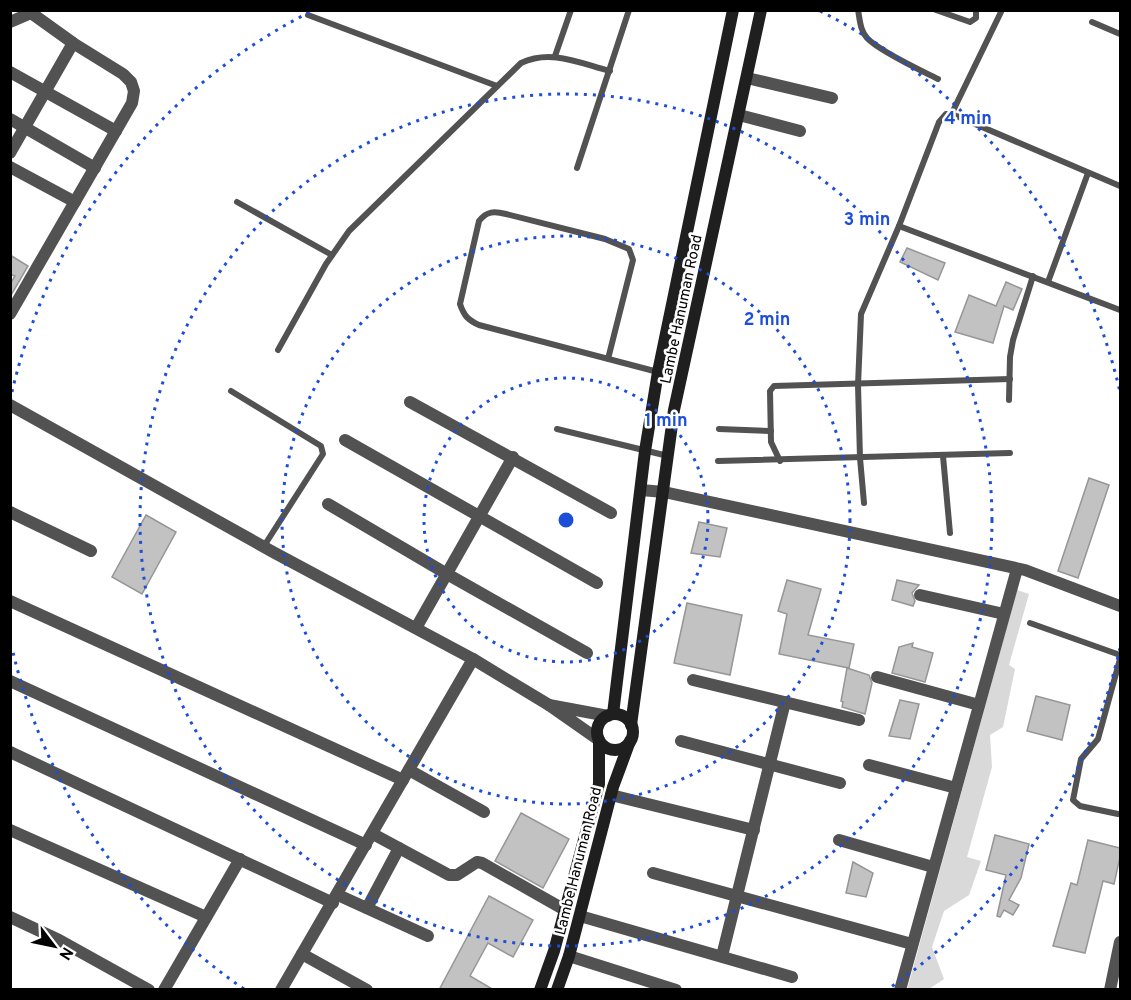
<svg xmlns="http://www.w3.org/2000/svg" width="1131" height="1000" font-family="Overpass,sans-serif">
<rect width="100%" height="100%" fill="#fff"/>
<path fill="#d9d9d9" d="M1017,590L1029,594L1009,665L1015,669L1003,727L990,735L992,767L967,857L981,861L969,895L944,911L932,947L944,979L929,989L907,990Z"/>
<g fill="#c2c2c2" stroke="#969696" stroke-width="1.5">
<path d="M907,248L945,263L938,280L900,262Z"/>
<path d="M10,255L28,266L10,297V284L15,276L10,274Z"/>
<path d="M1006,282L1022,289L1013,310L1004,306L993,343L955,332L969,295L996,306Z"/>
<path d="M1089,478L1109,485L1078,578L1058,571Z"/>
<path d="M146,515L176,532L142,594L112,577Z"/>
<path d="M699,522L727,528L720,557L691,553Z"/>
<path d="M787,580L821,589L808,635L854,644L849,668L779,654L787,614L778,611Z"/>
<path d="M897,580L919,585L912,593L915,601L913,606L892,600Z"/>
<path d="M687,603L742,615L730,675L674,663Z"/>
<path d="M913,643L912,647L933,653L925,682L892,673L899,647Z"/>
<path d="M847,668L869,675L872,683L865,714L842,707L843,702L841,701Z"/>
<path d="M1036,696L1070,705L1062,740L1027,731Z"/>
<path d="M900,700L919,704L910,739L889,736Z"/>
<path d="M521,813L569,839L543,888L495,861Z"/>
<path d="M995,835L1029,844L1021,878L1009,900L1019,905L1013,915L1004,910L1000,917L997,916L1006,875L986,870Z"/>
<path d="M1088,840L1120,848V857L1114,884L1103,881L1085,953L1053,946L1071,883L1077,885Z"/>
<path d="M853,862L873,873L866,897L846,893Z"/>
<path d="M489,896L533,920L513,957L488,943L470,976L494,990H439Z"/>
</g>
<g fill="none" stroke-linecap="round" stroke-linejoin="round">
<g stroke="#525252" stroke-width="6">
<path d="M858,10C860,20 860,30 867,38C879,51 920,70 938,79"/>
<path d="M936,10L970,22L976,18V10"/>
<path d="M308,15L497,86"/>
<path d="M1092,22L1120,34"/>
<path d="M555,56L571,10"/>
<path d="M951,115L1001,12"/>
<path d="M577,168L629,10"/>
<path d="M237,202L332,255"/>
<path d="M899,226L1120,310"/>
<path d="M1048,282L1088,173"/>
<path d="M278,350L326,264L349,231L521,63C551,49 579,63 610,71"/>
<path d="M608,359L633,260L629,249L605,239L506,214C494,211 487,211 479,221L460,304C464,316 468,320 479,325L658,372"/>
<path d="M231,391L321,446L323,454L264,546"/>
<path d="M1009,400L1010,357L1013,340L1033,276"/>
<path d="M557,429L668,456"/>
<path d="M719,429L771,431"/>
<path d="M943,456L950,533"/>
<path d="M718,461L1010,453"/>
<path d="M780,461L771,442L770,391L774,386L1010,379"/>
<path d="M864,503L860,458L858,385L861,314L899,226L939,122L946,114L954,115L1120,186"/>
<path d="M1030,623L1120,655"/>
<path d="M1118,814L1080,806L1073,800L1081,759L1098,739L1120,659"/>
</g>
<g stroke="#525252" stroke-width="12">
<path d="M10,22L31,13"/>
<path d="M10,72L116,131"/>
<path d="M747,78L832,98"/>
<path d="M739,115L800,131"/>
<path d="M10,119L95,168"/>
<path d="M10,153L73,43"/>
<path d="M10,167L75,202"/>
<path d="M10,314L132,103L134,91L131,82L123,74L73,43L27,10"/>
<path d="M410,402L611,513"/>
<path d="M10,405L273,552L473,659L549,705"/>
<path d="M345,440L597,583"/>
<path d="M328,504L447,574L587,653"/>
<path d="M10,512L91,551"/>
<path d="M920,595L1004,614"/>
<path d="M10,601L403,780"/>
<path d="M416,628L513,457"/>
<path d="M877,677L979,705"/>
<path d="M693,680L859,720"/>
<path d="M10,681L366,845"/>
<path d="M599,740L549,705L608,716"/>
<path d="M681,741L840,783"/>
<path d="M10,752L333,903"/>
<path d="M869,765L956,788"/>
<path d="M409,770L484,812"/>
<path d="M611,795L754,830"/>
<path d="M10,830L206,917"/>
<path d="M373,834L449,875H457L477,862L482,863L565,910"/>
<path d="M839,840L933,867"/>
<path d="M653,873L912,944"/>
<path d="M338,895L428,936"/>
<path d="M367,908L399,848"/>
<path d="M580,916L792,977"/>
<path d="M10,917L59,940L149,990"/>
<path d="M302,954L367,990"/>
<path d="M569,956L676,990"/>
<path d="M722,956L785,702"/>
<path d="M164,990L240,859"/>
<path d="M281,990L473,659"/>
<path d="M900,990L1017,569"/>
</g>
<g stroke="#525252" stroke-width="12">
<path d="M641,490L664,492L1025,570L1120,606"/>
<path d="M1110,990L1120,942"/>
</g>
<g stroke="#1f1f1f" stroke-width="12">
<path d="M613,714L645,451L658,372L733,10"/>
<circle cx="615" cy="732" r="18"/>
<path d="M631,725L674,410L761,10"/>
<path d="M540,990L554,951L599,784V740"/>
<path d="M557,990L569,956L613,787L630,741"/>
</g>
</g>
<g fill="none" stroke="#1d4ed8" stroke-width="3" stroke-dasharray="3 6">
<circle cx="566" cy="520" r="142"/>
<circle cx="566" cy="520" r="284"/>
<circle cx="566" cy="520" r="426"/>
<path d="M1120 648A569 569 0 0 1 888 989M244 989A569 569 0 0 1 12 648M12 392A569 569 0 0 1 312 11M820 11A569 569 0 0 1 1120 392"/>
</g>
<g text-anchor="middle" stroke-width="5" stroke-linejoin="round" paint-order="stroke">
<g font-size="15" fill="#000" stroke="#fff">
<text transform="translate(681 309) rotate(-78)" y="5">Lambe Hanuman Road</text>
<text transform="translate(578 861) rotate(-76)" y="5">Lambe Hanuman Road</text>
</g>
</g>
<circle cx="566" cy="520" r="9" fill="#1d4ed8" stroke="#fff" stroke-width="3"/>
<g font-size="18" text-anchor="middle" font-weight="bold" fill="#1d4ed8" stroke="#fff" stroke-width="5" stroke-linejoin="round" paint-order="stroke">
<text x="968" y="124">4 min</text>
<text x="867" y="225">3 min</text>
<text x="767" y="325">2 min</text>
<text x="666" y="426">1 min</text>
</g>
<rect width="1131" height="1000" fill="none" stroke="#000000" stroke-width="24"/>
<g transform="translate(54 946) rotate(122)" stroke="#ffffff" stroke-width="4.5" paint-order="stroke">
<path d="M0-4.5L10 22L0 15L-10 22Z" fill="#000000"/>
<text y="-9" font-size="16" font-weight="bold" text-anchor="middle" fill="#000000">N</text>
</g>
</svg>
